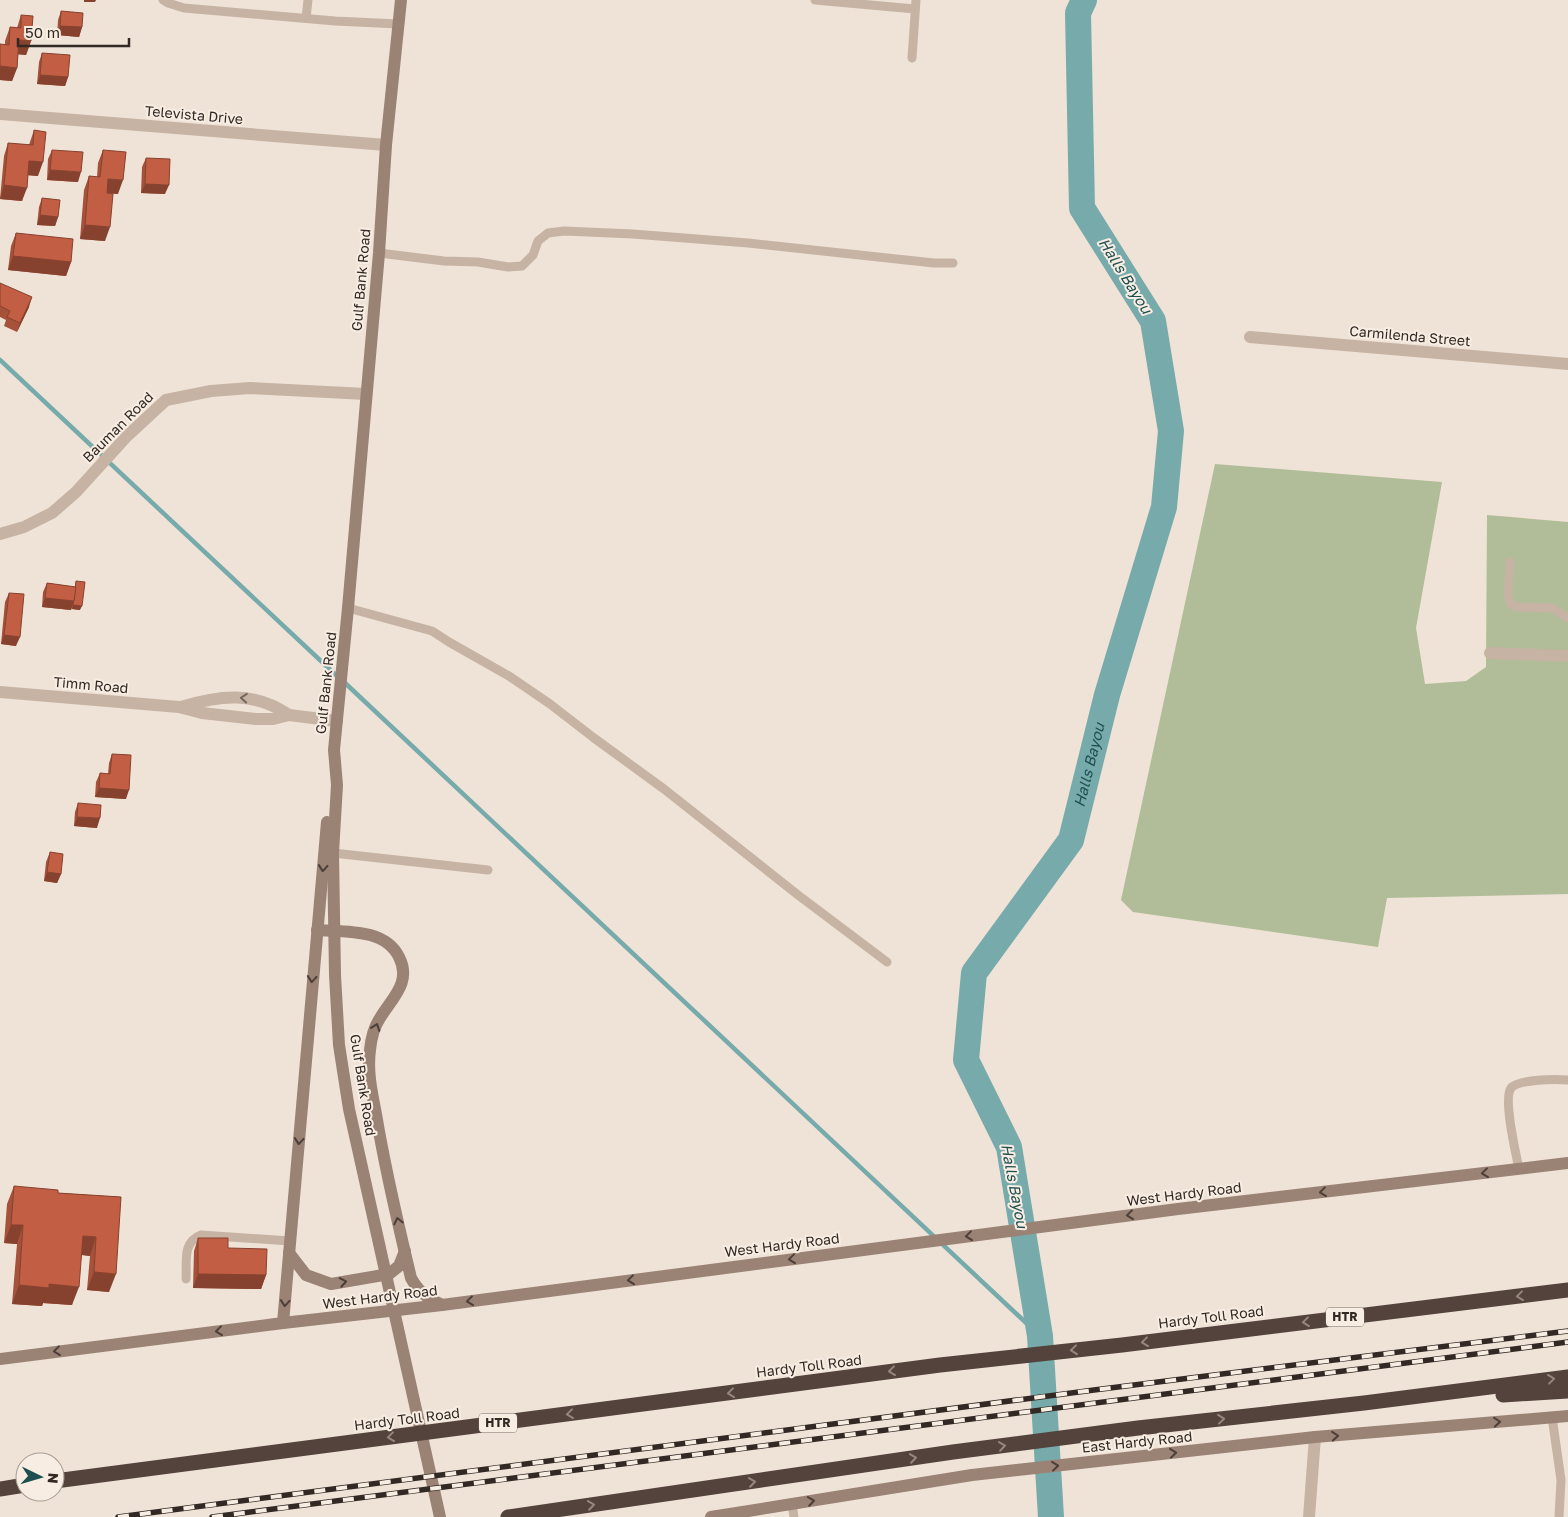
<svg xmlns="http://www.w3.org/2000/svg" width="1568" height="1517" font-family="'Golos Text',sans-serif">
<rect width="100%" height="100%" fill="#efe3d7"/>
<path fill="#b1bd98" d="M1215,464L1442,482L1416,628L1425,684L1466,681L1486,667L1487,515L1568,522V894L1387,898L1378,947L1133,912L1121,900Z"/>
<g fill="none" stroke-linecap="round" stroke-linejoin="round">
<g stroke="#77aaab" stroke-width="4.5">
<path d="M0,360L338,677"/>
<path d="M344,682L1040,1336"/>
</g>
<path stroke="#77aaab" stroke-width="26" id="s1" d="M1051,1517L1040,1336L1009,1147L966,1060L974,973L1071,840L1107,695L1164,507L1171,431L1153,321L1082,208L1078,13L1084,0"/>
<g stroke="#c6b3a3" stroke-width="9">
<path d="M163,0L168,3L184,8L335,21L398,24"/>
<path d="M815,0L915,9"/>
<path d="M306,18L308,0"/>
<path d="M912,58L916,0"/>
<path d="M379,253L444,261L478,262L508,267L522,266L533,255L538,241L548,233L564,231L633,234L748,243L934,263H953"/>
<path d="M1510,562L1508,596L1511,604L1516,607L1552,608L1568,618"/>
<path d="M348,608L432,631L449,642L509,676L550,704L594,738L664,789L798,895L887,962"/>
<path d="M333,853L488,870"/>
<path d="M1519,1169C1516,1154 1503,1099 1511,1088C1519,1079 1556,1079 1568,1080"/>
<path d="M186,1279C187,1262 182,1242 201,1235L290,1241"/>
<path d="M1552,1417L1561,1480L1559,1517"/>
<path d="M792,1504L794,1517"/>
</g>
<g stroke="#c6b3a3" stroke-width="12">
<path d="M0,114L386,145"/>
<path d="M1250,337L1568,364"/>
<path d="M0,534L24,527L52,513L76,492L127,436L166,400L211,391L250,388L366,394"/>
<path d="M1490,653L1568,656"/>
<path d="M0,692L179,707L202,713L256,719H273L289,715L337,721"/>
<path d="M181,707C220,695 254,691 289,715"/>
<path d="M1309,1517L1315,1437"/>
</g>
<g stroke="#9a8275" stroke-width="12">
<path d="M401,0L386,145L379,253L348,608L334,750L337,785L333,853L335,975L339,1045L349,1109L440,1517"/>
<path d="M317,930C344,932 385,928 399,957C412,982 392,998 380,1018C374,1027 371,1040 370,1050C367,1072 372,1093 376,1114C385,1169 398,1224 411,1278C420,1294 427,1297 442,1305"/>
<path d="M289,1253L306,1275L331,1284L389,1274L399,1266L405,1251"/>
<path d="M283,1323L327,822"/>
<path d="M0,1359L283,1323L442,1305L1178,1209L1568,1163"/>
<path d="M711,1517L972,1475L1315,1437L1568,1416"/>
</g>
<g stroke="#53433c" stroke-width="15">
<path d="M1503,1395L1568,1391"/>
<path d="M55,1481L940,1365L1122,1345L1568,1290"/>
<path d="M0,1489L25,1485"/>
<path d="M508,1517L953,1452L1138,1428L1364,1403L1568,1377"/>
</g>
<g stroke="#322925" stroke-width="5.5">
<g id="rail">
<path d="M118,1517L1094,1390L1568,1331"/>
<path d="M212,1517L1568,1342"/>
</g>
</g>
<use href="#rail" stroke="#f8ede2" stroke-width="4" stroke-dasharray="11" stroke-linecap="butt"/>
</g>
<g fill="#a6513a">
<path d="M61,11L82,27L79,37L57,35L58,20Z"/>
<path d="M21,15L31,41L26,55L18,54L17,68L12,81L0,80V44L5,45V41L10,27L17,28Z"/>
<path d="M42,53L68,77L65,86L37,84L39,62Z"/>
<path d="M34,130L38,176L28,175L22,201L0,199L4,156L8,143L29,145Z"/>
<path d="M52,150L78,182L47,180L48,159Z"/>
<path d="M103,150L118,194L107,193L105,241L80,239L84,190L89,176L97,177L98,163Z"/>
<path d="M146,158L165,194L141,193L142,167Z"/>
<path d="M42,198L58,217L55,226L37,225L39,207Z"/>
<path d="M16,233L71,262L66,276L8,270L11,246Z"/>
<path d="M0,284L29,307L17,332L4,326L6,320L0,317Z"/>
<path d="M76,581L80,610L72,609V607L71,610L42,607L43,592L47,583L75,587Z"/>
<path d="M9,593L16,646L1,644L5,602Z"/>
<path d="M112,754L126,799L95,797L96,782L100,773L108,774L109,763Z"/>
<path d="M78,803L97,828L74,826L75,812Z"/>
<path d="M50,852L61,874L57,883L44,881L46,862Z"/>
<path d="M14,1186L58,1193L121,1197L109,1292L87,1290L90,1256L81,1255L72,1305L43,1303L42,1306L12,1304L17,1244L4,1243L7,1204Z"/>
<path d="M198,1238L228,1248L266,1275L261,1289L193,1288L194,1251Z"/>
</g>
<g fill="#87422f">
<path d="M84,0H96L95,2H84Z"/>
<path d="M60,26L82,27L79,37L57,35Z"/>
<path d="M19,40L31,41L26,55L14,54Z"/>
<path d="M0,66L17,68L12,81L0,80Z"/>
<path d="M40,75L68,77L65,86L37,84Z"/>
<path d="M29,161L43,162L38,176L24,175Z"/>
<path d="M50,170L81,172L78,182L47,180Z"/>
<path d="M108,179L123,180L118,194L103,193Z"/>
<path d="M145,184L169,185L165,194L141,193Z"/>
<path d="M4,185L27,188L22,201L0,199Z"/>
<path d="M40,215L58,217L55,226L37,225Z"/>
<path d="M85,225L110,227L105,241L80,239Z"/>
<path d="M13,256L71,262L66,276L8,270Z"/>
<path d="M32,297L29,307L17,332L20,323Z"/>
<path d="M45,598L74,601L71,610L42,607Z"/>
<path d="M73,605L82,606L80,610L72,609Z"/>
<path d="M4,635L20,637L16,646L1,644Z"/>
<path d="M99,788L129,790L126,799L95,797Z"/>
<path d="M77,817L100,818L97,828L74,826Z"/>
<path d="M47,872L61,874L57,883L44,881Z"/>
<path d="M11,1225H23L17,1244L4,1243Z"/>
<path d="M83,1236L96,1237L90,1256L76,1254Z"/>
<path d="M94,1272L116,1274L109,1292L87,1290Z"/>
<path d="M198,1274L266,1275L261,1289L193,1288Z"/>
<path d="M49,1284L79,1287L72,1305L43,1303L42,1306L12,1304L19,1285Z"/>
</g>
<g fill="#c15e43" stroke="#87422f">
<path d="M61,11L83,13L82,27L60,26Z"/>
<path d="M21,15L33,16L31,41L19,40L17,68L0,66V44L9,45L10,27L21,28Z"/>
<path d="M42,53L70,55L68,77L40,75Z"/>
<path d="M34,130L46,132L43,162L29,161L27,188L4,185L8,143L33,145Z"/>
<path d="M52,150L83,152L81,172L50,170Z"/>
<path d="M103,150L126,152L123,180L108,179L107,193L113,194L110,227L85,225L89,176L100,177Z"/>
<path d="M146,158L170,159L169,185L145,184Z"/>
<path d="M42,198L60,200L58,217L40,215Z"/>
<path d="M16,233L73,239L71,262L13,256Z"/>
<path d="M0,283L32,297L20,323L7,317L10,311L0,306Z"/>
<path d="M76,581L85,582L82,606L73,605Z"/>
<path d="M47,583L76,587L74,601L45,598Z"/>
<path d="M9,593L24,594L20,637L4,635Z"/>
<path d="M112,754L131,755L129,790L99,788L100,773L110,774Z"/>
<path d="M78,803L101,805L100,818L77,817Z"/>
<path d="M50,852L63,854L61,874L47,872Z"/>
<path d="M14,1186L58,1190V1193L121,1197L116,1274L94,1272L96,1237L83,1236L79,1287L49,1284V1288L19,1285L23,1225H11Z"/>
<path d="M198,1238H228V1248L267,1249L266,1275L198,1274Z"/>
</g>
<defs><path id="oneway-chevron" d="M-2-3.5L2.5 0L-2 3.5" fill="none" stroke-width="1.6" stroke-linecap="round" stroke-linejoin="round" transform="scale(1.25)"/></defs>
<use stroke="#75675e" href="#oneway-chevron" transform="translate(244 698) rotate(-175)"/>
<g stroke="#4c3f39">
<use href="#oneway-chevron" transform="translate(323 868) rotate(95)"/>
<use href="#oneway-chevron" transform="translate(312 979) rotate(95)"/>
<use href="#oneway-chevron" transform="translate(376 1027) rotate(-70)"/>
<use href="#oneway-chevron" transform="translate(299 1141) rotate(95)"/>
<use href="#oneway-chevron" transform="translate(1485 1173) rotate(173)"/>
<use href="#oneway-chevron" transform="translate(1323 1192) rotate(173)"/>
<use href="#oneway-chevron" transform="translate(1130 1215) rotate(173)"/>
<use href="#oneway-chevron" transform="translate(398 1221) rotate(-103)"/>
<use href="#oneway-chevron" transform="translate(969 1236) rotate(173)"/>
<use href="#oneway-chevron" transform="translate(792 1259) rotate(173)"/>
<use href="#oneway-chevron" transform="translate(631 1280) rotate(173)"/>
<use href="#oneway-chevron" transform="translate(343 1282) rotate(-10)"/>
<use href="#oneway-chevron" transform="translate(470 1301) rotate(173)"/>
<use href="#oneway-chevron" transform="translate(285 1303) rotate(95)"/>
<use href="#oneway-chevron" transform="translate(219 1331) rotate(173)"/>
<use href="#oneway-chevron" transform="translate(57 1351) rotate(173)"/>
<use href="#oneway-chevron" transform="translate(1497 1422) rotate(-5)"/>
<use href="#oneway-chevron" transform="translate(1335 1436) rotate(-5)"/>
<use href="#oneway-chevron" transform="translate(1173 1453) rotate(-6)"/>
<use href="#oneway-chevron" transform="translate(1055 1466) rotate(-6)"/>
<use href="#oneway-chevron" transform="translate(811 1501) rotate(-9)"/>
</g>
<g stroke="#95877e">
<use href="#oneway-chevron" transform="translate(1520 1296) rotate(173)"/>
<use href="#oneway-chevron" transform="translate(1306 1322) rotate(173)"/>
<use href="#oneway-chevron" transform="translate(1145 1342) rotate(173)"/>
<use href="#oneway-chevron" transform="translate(1074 1350) rotate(174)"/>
<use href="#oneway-chevron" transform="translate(892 1371) rotate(173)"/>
<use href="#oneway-chevron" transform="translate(1551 1379) rotate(-7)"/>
<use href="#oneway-chevron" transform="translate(731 1393) rotate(173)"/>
<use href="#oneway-chevron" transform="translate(570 1414) rotate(173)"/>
<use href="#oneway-chevron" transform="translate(1221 1419) rotate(-6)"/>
<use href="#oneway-chevron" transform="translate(391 1437) rotate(173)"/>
<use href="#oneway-chevron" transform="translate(1002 1446) rotate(-8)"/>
<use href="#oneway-chevron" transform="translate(913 1458) rotate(-8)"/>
<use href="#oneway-chevron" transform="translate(752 1482) rotate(-8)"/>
<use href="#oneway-chevron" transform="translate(591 1505) rotate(-8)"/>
</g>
<g text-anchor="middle" stroke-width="4" stroke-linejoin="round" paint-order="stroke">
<g fill="#f8ede2" stroke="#6d645e" stroke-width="1">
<rect x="1326" y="1307.5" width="38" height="19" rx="4"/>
<rect x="479" y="1413.5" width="38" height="19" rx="4"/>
</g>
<g font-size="12" font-weight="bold" fill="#322925">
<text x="1345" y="1321">HTR</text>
<text x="498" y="1427">HTR</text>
</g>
<g font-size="14" fill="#322925" stroke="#f8ede2">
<text transform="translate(194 115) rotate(5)" y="5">Televista Drive</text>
<text transform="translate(361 280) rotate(-85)" y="5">Gulf Bank Road</text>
<text transform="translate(1410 336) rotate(5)" y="5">Carmilenda Street</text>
<text transform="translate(118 427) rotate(-45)" y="5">Bauman Road</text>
<text transform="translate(326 683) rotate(-84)" y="5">Gulf Bank Road</text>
<text transform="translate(91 685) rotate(5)" y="5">Timm Road</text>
<text transform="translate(363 1085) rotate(81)" y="5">Gulf Bank Road</text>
<text transform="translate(1184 1194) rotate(-7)" y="5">West Hardy Road</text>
<text transform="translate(782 1245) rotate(-7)" y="5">West Hardy Road</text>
<text transform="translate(380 1297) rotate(-7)" y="5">West Hardy Road</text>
<text transform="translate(1211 1317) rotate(-7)" y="5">Hardy Toll Road</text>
<text transform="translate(809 1366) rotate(-7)" y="5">Hardy Toll Road</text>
<text transform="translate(407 1419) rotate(-7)" y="5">Hardy Toll Road</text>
<text transform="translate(1137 1442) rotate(-6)" y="5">East Hardy Road</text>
</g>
<g font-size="15" font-style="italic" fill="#1d4f51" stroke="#f8ede2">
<text transform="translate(1125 276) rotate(58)" y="5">Halls Bayou</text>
<text dy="5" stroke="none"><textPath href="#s1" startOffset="799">Halls Bayou</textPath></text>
<text transform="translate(1014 1186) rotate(79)" y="5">Halls Bayou</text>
</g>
</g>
<g transform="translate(40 1477) rotate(95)"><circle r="24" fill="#f8ede2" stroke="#a99f96"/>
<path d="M0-4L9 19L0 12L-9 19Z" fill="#1d4f51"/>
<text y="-8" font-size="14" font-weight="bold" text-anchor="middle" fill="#322925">N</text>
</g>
<path d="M18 38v8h111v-8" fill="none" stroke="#322925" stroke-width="2.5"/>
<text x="25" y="38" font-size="15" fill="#322925" stroke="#f8ede2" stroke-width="4" paint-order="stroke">50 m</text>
</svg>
